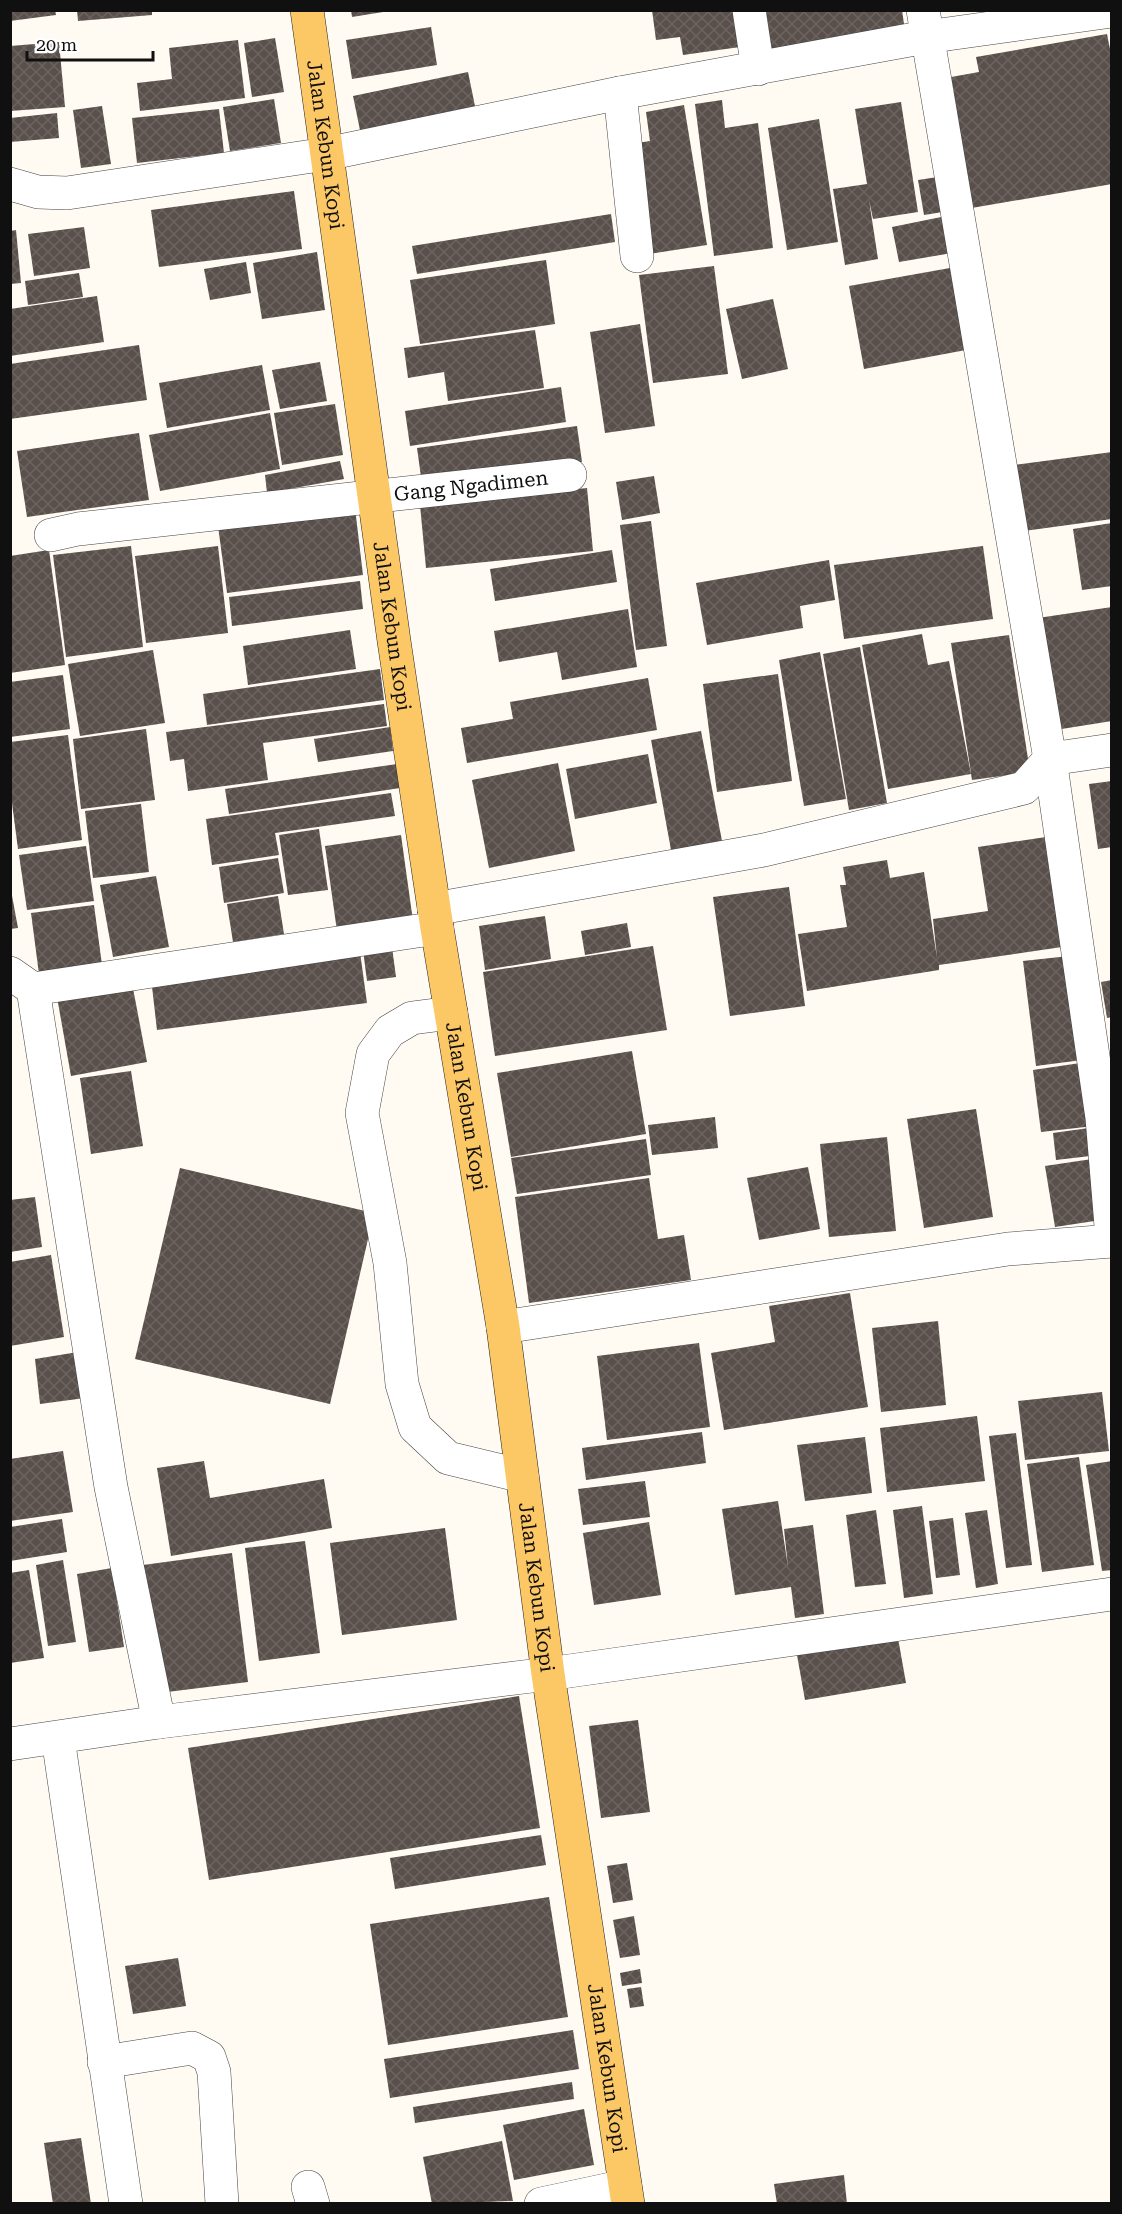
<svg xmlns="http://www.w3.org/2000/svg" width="1122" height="2214" font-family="'Roboto Serif',serif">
<defs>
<pattern id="building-cross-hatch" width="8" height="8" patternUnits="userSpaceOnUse" patternTransform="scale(1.5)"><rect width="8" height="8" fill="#594f4b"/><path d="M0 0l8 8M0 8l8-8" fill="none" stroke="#6c6461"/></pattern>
</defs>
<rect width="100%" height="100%" fill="#fffbf2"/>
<g fill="url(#building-cross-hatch)">
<path d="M10,10H55L56,15L10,21Z"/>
<path d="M77,10H152V15L78,21Z"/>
<path d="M351,10H383V12L352,17Z"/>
<path d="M652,10H742L747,46L683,55L680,37L656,40Z"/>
<path d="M766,10H902L905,31L771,49Z"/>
<path d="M431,27L437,65L352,79L346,40Z"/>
<path d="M1107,34L1112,59V184L960,210L939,95L954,92L951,77L979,72L976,57Z"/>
<path d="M275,38L284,92L252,97L244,43Z"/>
<path d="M238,40L245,98L140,111L137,83L172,79L169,48Z"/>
<path d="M59,42L65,107L10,111V46Z"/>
<path d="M468,72L476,111L361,135L353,96Z"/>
<path d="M274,99L281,143L230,151L223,107Z"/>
<path d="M722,100L725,128L758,123L773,248L714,256L695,104Z"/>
<path d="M901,102L918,212L873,219L869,200L878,259L845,265L833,189L867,184L855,109Z"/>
<path d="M684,105L707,245L649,254L631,144L650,141L646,112Z"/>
<path d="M102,106L111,164L81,168L73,110Z"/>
<path d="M219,109L224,153L137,163L132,118Z"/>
<path d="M57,113L59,138L10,142V118Z"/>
<path d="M819,119L838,242L787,250L768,128Z"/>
<path d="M944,176L949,211L924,215L918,180Z"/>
<path d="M294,191L302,249L159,267L151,210Z"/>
<path d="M611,214L615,242L417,274L412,246Z"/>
<path d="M951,215L958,252L899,262L892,227Z"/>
<path d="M84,227L90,268L34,276L28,234Z"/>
<path d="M16,230L21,283L10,284V231Z"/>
<path d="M317,252L325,310L262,319L253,263Z"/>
<path d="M546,260L555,324L420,344L410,280Z"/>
<path d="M246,262L251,293L210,300L204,269Z"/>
<path d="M714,266L728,374L653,383L639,275Z"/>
<path d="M950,268L966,350L864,369L849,286Z"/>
<path d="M79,273L83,297L28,305L25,281Z"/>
<path d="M97,296L104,342L10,356V309Z"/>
<path d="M773,299L788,369L742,379L726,309Z"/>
<path d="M640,324L655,426L605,433L590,332Z"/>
<path d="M535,330L544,388L448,401L444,372L408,378L404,348Z"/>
<path d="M139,345L147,400L10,419V364Z"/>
<path d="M320,362L327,401L280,409L272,370Z"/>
<path d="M262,365L270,410L167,428L159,383Z"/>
<path d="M561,387L566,422L410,446L405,411Z"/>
<path d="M335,404L343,455L282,465L274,413Z"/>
<path d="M270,413L280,469L160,491L149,435Z"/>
<path d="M577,426L582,462L422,484L417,448Z"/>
<path d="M139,433L149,500L27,517L17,451Z"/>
<path d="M1112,452V519L1024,531L1015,465Z"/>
<path d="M340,461L344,479L267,493L265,475Z"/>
<path d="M654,476L660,513L622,520L616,482Z"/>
<path d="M587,488L593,551L426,568L420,505Z"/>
<path d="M355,508L363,575L227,593L218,526Z"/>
<path d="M651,521L667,646L636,650L620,525Z"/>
<path d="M1112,523V586L1082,590L1073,529Z"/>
<path d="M131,546L143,647L66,657L53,555Z"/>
<path d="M218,546L228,633L146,643L135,556Z"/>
<path d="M983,546L993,619L844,639L834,565Z"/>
<path d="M49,550L65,665L10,673V556Z"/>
<path d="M612,550L617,582L495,601L490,569Z"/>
<path d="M829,560L835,600L800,606L803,628L707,645L696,583Z"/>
<path d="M360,581L363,609L232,626L229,597Z"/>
<path d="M1112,607V721L1049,731L1031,619Z"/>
<path d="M628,609L637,667L562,680L557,652L499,662L494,631Z"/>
<path d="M350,630L356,669L248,685L243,646Z"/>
<path d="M922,634L928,665L949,661L971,774L888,789L862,645Z"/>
<path d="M1009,635L1030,772L972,780L951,643Z"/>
<path d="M860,647L887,803L849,810L823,654Z"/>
<path d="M153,650L165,723L80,736L68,664Z"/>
<path d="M820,652L846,799L804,806L779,660Z"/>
<path d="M380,669L384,700L207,725L203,694Z"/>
<path d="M778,674L792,781L717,792L703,684Z"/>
<path d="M63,675L70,729L10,737V682Z"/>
<path d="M648,678L657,730L467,763L461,728L513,719L510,702Z"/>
<path d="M384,704L387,726L263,743L268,780L188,791L184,759L170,761L166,732Z"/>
<path d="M390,727L393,751L318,762L314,739Z"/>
<path d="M146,729L155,800L81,809L73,739Z"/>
<path d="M701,731L722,841L671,850L651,740Z"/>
<path d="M68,735L82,840L18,849L10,788V742Z"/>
<path d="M648,754L657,803L575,819L566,769Z"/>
<path d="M558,763L575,851L489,868L472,780Z"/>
<path d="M397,764L400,788L229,814L225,789Z"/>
<path d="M1112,781V847L1098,849L1089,784Z"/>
<path d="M391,793L395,816L275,833L279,855L212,865L206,819Z"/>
<path d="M141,804L149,872L93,878L85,811Z"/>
<path d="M319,829L328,890L288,895L279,835Z"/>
<path d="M401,835L413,921L337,931L325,846Z"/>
<path d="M1046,837L1062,947L939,965V970L807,991L798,934L847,927L840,885H846L843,867L887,860L890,878L924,872L937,958L933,919L988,911L978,847Z"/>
<path d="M86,846L94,901L27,910L19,855Z"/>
<path d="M278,858L284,893L224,903L219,867Z"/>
<path d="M156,876L169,947L113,957L100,885Z"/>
<path d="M10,885L18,928L10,929Z"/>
<path d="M789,887L805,1006L730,1016L713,897Z"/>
<path d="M278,896L284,934L233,942L227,904Z"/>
<path d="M94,905L102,965L39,974L31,913Z"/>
<path d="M545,916L551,959L485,970L479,926Z"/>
<path d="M627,923L631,947L585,955L581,931Z"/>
<path d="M653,946L667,1030L495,1056L483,972Z"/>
<path d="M392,947L396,977L367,981L363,950Z"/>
<path d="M360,952L367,1003L157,1030L151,978Z"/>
<path d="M1069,956L1082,1060L1036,1066L1023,961Z"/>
<path d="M1112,980V1017L1107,1018L1101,982Z"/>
<path d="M132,983L147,1062L71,1076L57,997Z"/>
<path d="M632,1051L646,1134L511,1157L497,1073Z"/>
<path d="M1087,1062L1094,1126L1041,1132L1033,1070Z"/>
<path d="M131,1071L143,1146L91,1154L80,1078Z"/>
<path d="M976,1109L993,1217L924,1228L907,1119Z"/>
<path d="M715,1117L718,1148L652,1155L648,1125Z"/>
<path d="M1096,1127L1099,1155L1056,1160L1053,1133Z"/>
<path d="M887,1137L896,1231L829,1237L820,1144Z"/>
<path d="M646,1139L651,1175L517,1194L511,1158Z"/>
<path d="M1092,1159L1101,1220L1055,1227L1045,1166Z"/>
<path d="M808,1167L820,1229L759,1240L747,1178Z"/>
<path d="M180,1168L374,1213L330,1404L135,1359Z"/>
<path d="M649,1178L658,1239L684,1235L691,1280L529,1303L515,1197Z"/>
<path d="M35,1197L42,1247L10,1252V1200Z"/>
<path d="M51,1255L64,1337L10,1346V1262Z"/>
<path d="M850,1293L868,1407L724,1430L711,1353L775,1342L769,1306Z"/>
<path d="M938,1321L946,1405L881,1412L872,1328Z"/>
<path d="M699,1343L710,1427L607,1440L597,1356Z"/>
<path d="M78,1352L85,1398L40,1404L35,1359Z"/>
<path d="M1102,1392L1109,1451L1025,1460L1018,1401Z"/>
<path d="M977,1416L985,1481L887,1492L880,1428Z"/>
<path d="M702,1432L706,1463L586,1480L582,1448Z"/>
<path d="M1016,1433L1032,1565L1006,1568L989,1436Z"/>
<path d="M865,1437L872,1493L805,1501L797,1445Z"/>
<path d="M63,1451L73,1512L10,1521V1459Z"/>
<path d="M1079,1457L1094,1565L1042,1572L1027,1464Z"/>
<path d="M204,1461L210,1498L324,1479L332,1528L171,1556L157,1468Z"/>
<path d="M1112,1461V1570L1102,1571L1086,1465Z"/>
<path d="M645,1481L650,1517L583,1525L578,1489Z"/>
<path d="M778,1501L788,1567L784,1529L813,1525L824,1614L795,1618L791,1587L735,1595L722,1509Z"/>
<path d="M922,1506L933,1594L904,1598L893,1510Z"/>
<path d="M876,1510L886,1584L855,1587L846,1515Z"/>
<path d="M987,1510L998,1584L976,1588L965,1513Z"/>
<path d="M953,1518L960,1575L936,1578L929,1521Z"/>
<path d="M62,1519L67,1552L10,1561V1527Z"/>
<path d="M649,1522L661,1595L594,1605L583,1533Z"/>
<path d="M445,1528L457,1620L342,1635L330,1543Z"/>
<path d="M305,1541L320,1653L259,1661L245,1548Z"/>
<path d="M232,1553L248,1682L159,1693L143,1565Z"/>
<path d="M63,1560L76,1642L48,1646L36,1565Z"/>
<path d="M112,1568L124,1647L89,1652L77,1574Z"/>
<path d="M29,1570L44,1658L10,1663V1573Z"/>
<path d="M898,1638L906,1683L805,1700L797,1655Z"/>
<path d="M519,1696L540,1828L209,1880L188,1748Z"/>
<path d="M638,1720L650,1812L601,1818L589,1726Z"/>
<path d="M541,1835L546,1865L395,1889L390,1858Z"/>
<path d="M627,1863L633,1900L613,1903L607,1866Z"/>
<path d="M549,1897L568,2017L388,2045L370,1924Z"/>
<path d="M634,1916L640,1955L620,1958L613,1920Z"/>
<path d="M178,1958L186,2006L133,2014L125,1966Z"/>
<path d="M640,1969L642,1983L622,1986L620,1973Z"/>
<path d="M641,1987L644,2006L630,2008L627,1989Z"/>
<path d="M573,2030L579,2069L390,2098L384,2059Z"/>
<path d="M572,2082L574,2099L415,2123L413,2107Z"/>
<path d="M584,2109L594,2165L514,2180L503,2125Z"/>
<path d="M81,2138L91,2204H53L44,2143Z"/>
<path d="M502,2141L513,2201L432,2204L423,2157Z"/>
<path d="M844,2175L847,2204H777L774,2184Z"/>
</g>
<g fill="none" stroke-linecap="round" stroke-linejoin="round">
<g stroke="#434343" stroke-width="34">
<g id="minor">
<path d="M749,10L758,69"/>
<path d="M923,10L1050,759L1102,1118L1112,1238"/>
<path d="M620,93L637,256"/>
<path d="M10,184L38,192L67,193L326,154L620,93L926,37L1112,11"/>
<path id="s1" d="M51,535L78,529L570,475"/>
<path d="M434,909L764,850L1024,788L1050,759L1112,750"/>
<path d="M10,973L33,989L111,1487L159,1722"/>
<path d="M33,989L437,928"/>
<path d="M451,1013L412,1018L390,1031L373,1054L362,1113L390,1263L402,1384L415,1427L448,1458L522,1476"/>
<path d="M503,1327L1008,1249L1112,1241"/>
<path d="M58,1738L126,2204"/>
<path d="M10,1744L159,1722L548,1674L1112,1594"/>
<path d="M104,2062L192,2048L209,2057L214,2072L222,2204"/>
<path d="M308,2187L313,2204"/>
<path d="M541,2204L625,2186"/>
</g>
</g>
<g stroke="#212121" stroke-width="34">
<g id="major">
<path id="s2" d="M307,10L394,641L437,928L503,1327L548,1674L628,2204"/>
</g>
</g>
<use href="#minor" stroke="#fff" stroke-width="33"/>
<use href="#major" stroke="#fcc765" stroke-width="33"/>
</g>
<g text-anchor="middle" stroke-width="6" stroke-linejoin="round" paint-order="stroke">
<g font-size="20" fill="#101010" stroke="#fff">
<text dy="7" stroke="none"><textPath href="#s2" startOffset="136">Jalan Kebun Kopi</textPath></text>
<text dy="7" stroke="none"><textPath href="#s1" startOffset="423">Gang Ngadimen</textPath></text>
<text dy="7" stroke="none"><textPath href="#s2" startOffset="622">Jalan Kebun Kopi</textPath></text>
<text dy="7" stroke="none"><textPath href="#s2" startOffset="1108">Jalan Kebun Kopi</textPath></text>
<text dy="7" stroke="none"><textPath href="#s2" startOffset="1594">Jalan Kebun Kopi</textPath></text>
<text dy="7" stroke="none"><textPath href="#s2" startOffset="2080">Jalan Kebun Kopi</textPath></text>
</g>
</g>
<rect width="1122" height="2214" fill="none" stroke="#101010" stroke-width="24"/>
<path d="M27 51v9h126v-9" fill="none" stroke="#101010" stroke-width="3"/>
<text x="36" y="51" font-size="18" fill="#101010" stroke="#ffffff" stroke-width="4.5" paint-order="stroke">20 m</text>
</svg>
